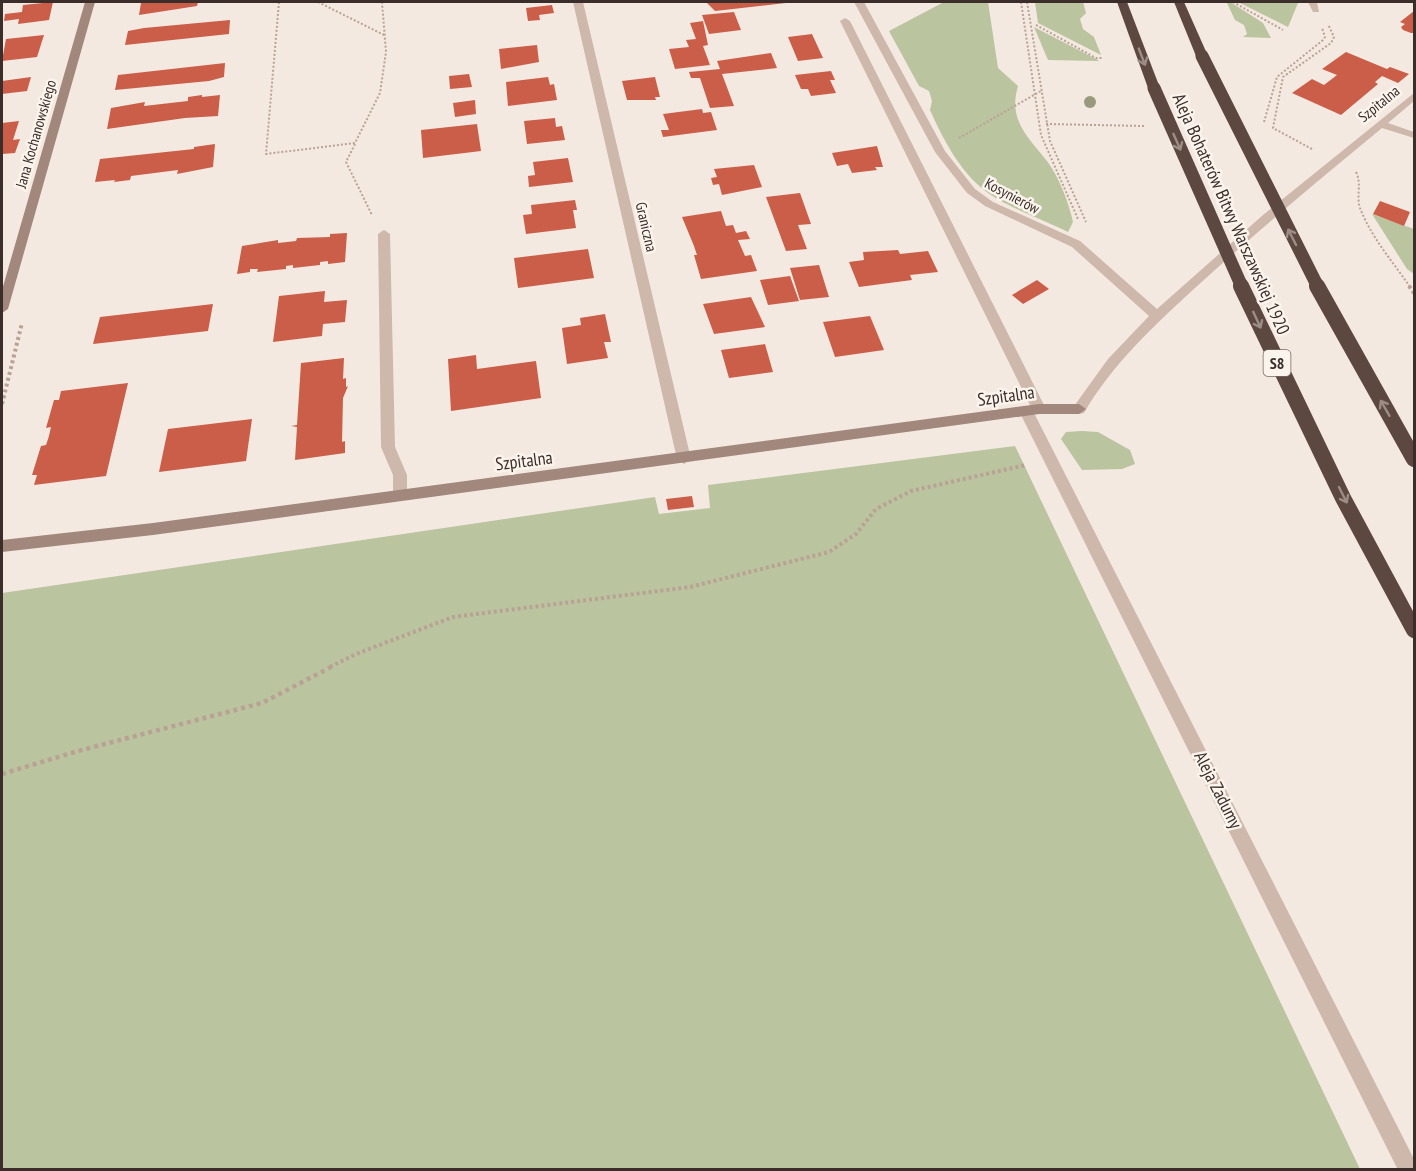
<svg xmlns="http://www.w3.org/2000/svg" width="1416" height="1171" font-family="'PT Sans Narrow',sans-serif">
<rect width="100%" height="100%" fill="#f4e9e0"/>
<g fill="#bac49f">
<path d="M944,2H988L998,68L1018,86C1008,120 1027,136 1047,161C1059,177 1069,203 1073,222L1068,232C1044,220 1004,206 984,190C959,170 943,139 930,110L932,101L929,91L919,86L889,31Z"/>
<path d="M1035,2H1083L1086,13L1080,19L1083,29L1094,37L1101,55L1038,23Z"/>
<path d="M1238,2H1298V3L1288,27Z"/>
<path d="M1227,3H1232L1263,23L1271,38L1243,37L1247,34L1244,25L1235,20Z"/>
<path d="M1034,27L1098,60L1099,61L1048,60Z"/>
<path d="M1372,214L1414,229V274L1407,269Z"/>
<path d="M1082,431L1098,432L1130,450L1135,464L1122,469L1082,470L1061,439L1066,432Z"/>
<path d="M1015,446L1360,1169H2V593L655,497L659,514L710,508L708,485Z"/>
</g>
<g fill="#ca5e48">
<path d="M53,2L49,20L18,24L19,19L4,21L5,14L22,12L23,5Z"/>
<path d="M156,2H198L197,6L139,15L141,3Z"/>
<path d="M706,2H786V3L715,11Z"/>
<path d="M552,5L554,13L539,15L540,20L528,21L526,8Z"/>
<path d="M1414,11V33H1411L1403,30L1401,27L1405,24L1400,22Z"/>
<path d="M734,12L741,30L709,34L702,15Z"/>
<path d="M230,20L229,34L125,45L128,31L144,28Z"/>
<path d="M703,21L708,45L703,46L710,65L675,69L669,49L689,47L686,40L696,39L690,23Z"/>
<path d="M812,34L823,58L798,61L788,37Z"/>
<path d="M44,35L37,57L2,61L6,39Z"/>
<path d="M537,45L539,62L501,69L499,49Z"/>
<path d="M1346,52L1387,69L1390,67L1409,74L1398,83L1382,76L1375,82L1378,84L1341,115L1292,93L1312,79L1324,85L1337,75L1322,69Z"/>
<path d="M771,53L777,68L722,74L734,106L710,108L700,78H691L689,72L720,69L717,61Z"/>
<path d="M225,63L224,77L209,81L115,90L118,75Z"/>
<path d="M831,71L835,80H830L836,93L811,96L808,89H801L795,75Z"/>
<path d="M469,74L472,87L450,89L449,76Z"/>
<path d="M31,77L27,91L2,94V81Z"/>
<path d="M548,77L550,85L554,84L557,100L508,106L506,82Z"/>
<path d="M655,77L660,97H655L656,100H627L622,81Z"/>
<path d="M202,95V97L220,95L218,116L185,118L107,129L111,108L145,102L144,106L188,101V97Z"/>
<path d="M475,100L476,114L455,117L453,103Z"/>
<path d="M702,109L703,113L711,112L717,130L663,137L661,130H669L663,114Z"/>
<path d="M555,118L556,127L562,126L565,140L527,144L524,121Z"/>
<path d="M19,121L13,140L20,139L15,153L2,154V123Z"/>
<path d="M477,124L481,151L423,158L421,130Z"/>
<path d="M215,144L213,167L177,174L178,170L131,176L130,180L114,182L115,180L95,182L100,159L194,149V147Z"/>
<path d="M877,146L883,167H875L877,170L852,173L848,164L837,166L832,153Z"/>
<path d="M568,158L573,182L529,187L528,176L535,175L533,162Z"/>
<path d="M754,165L762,187L722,195L719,184L713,185L711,178L717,177L714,169Z"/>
<path d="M800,193L811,224L798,225L807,249L786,251L766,197Z"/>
<path d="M575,200L577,210H573L576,228L526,234L523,215L532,214L531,205Z"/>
<path d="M1380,201L1410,212L1404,226L1373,214Z"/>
<path d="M721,211L726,226L733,225L736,233L746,231L750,239L738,240L745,256L751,255L757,271L701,279L694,255H697L694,246L682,217Z"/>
<path d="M347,233L345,262L328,264V261L320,262V265L293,268V265L286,266V269L257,272L258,269H250V272L237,274L242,246L278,240V243L296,241L297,238L330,237V234Z"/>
<path d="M588,249L594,278L518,288L514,258Z"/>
<path d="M898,250L900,254L928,251L938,272L910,275L912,280L859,287L849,262L864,260L863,252Z"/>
<path d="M819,265L829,297L800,300L790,268Z"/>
<path d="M790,276L799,301L768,305L760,280Z"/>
<path d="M1037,280L1049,289L1023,304L1012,295Z"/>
<path d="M325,291L324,302L347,300L345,322L323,324L322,336L273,342L279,296Z"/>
<path d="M751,297L765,327L714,334L703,304Z"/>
<path d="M213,304L208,331L93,344L100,317Z"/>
<path d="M605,314L611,342H604L608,358L567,364L562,328L581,325L580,318Z"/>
<path d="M870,316L884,350L835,357L823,322Z"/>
<path d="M765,344L773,372L729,378L721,350Z"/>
<path d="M476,355L477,369L536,361L541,398L451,411L448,359Z"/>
<path d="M344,358L343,379L346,378V387L348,386L343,398L342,442L345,441V453L295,460L297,427L291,426L297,425L301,363Z"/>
<path d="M128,383L106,476L34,485L37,475H32L41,446L46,445L49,436L51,427L46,428L54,400H59L61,391Z"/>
<path d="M252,419L246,461L159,472L168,429Z"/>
<path d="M692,496L694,507L668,510L666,499Z"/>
</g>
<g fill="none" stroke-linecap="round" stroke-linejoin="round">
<g stroke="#b9a295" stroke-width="2" stroke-dasharray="2 2" stroke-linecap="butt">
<path d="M279,2L266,154L355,143L380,93L386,52L382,2"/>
<path d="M318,2L384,35"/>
<path d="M1021,2L1041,135L1078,219"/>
<path d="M1027,2L1050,141L1086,222"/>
<path d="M1233,2L1283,30"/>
<path d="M1036,25L1096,58H1102"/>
<path d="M1264,122L1277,77L1323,40L1325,37L1322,28"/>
<path d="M1046,124L1144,126"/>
<path d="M959,138L1041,91"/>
<path d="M355,144L346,162L372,215"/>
<path d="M1312,149L1273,128L1283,77L1331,43L1334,37L1328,24"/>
<path d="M1356,172C1362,184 1356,196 1360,208C1371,237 1393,262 1410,287"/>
</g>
<g stroke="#b9a295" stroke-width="4" stroke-dasharray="3 3" stroke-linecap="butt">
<path d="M1409,286L1414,293"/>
<path d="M2,404L22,323"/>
<path d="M330,667L356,654L453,617L690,587L829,552L856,534L876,509L911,491L1026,465"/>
</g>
<path stroke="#b9a295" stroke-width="4.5" stroke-dasharray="4 4" stroke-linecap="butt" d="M2,774L78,751L262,703L333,666"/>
<g fill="#cdb8ab" fill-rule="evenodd">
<path d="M845,18L850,21L1046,409L1044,413L1039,414L1032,409L840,21Z"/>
<path d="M384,230L390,234L395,447L407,475V495L400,501L393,495V475L381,447L378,234Z"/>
<path d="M1026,406L1033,411L1414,1159V1170H1398L1019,411Z"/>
</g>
<g fill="#cdb8ab" fill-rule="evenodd">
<path d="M573,2H583L691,459L684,464L677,459Z"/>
<path d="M854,2H864L945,151L975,189L993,202L1080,241L1157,309L1263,215L1414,93V101L1388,123L1414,132V138L1382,128C1319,180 1256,232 1195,288C1154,326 1113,363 1084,413L1079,414L1072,409L1108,359L1149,316L1072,247L985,206L967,193L935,152Z"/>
<path d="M1308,2H1317L1319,12H1313Z"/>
</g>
<g fill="#a1877c" fill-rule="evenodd">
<path d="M85,2H95L8,309L2,313V290Z"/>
<path d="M1039,404H1079L1086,409L1079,414H1039L153,535L2,552V540L153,523Z"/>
</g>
<g fill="#5c4841" fill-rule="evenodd">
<path d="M1117,2H1127L1160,88L1158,91L1148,88Z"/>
<path d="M1174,2H1184L1208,56L1206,58L1196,56Z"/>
</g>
<g stroke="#5c4841" stroke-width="13">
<path d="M1202,56L1318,287"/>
<path d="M1154,88L1242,287"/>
</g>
<g stroke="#5c4841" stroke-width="16">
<path d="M1241,286L1343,498L1414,630"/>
<path d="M1317,286L1414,459"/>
</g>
</g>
<circle fill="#989a7e" cx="1090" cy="102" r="6"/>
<defs><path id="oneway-shaft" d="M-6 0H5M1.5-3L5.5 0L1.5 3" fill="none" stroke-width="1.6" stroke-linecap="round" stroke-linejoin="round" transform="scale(1.5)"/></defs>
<g stroke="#9c8d86">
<use href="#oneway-shaft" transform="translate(1142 57) rotate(69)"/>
<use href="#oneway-shaft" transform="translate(1177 142) rotate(66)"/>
<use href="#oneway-shaft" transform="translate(1292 237) rotate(-117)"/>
<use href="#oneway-shaft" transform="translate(1257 320) rotate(65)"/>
<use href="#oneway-shaft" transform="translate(1385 408) rotate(-120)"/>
<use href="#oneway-shaft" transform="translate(1343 495) rotate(63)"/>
</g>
<g text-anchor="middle" stroke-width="5" stroke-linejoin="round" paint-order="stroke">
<g font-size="15" fill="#3b2e2a" stroke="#fbf4ed">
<text transform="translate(1379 104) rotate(-39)" y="5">Szpitalna</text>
<text transform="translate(36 134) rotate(-74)" y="5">Jana Kochanowskiego</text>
<text transform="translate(1012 196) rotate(28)" y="5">Kosynierów</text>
<text transform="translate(646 227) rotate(77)" y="5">Graniczna</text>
</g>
<rect fill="#fbf4ed" stroke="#756964" stroke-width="1.5" x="1263.5" y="350" width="27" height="26" rx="4.5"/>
<g font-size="16" font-weight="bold" fill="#3b2e2a">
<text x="1277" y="369">S8</text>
</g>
<g font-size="18" fill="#3b2e2a" stroke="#fbf4ed">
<text transform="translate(1231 214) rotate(66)" y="6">Aleja Bohaterów Bitwy Warszawskiej 1920</text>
<text transform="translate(1006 396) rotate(-8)" y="6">Szpitalna</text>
<text transform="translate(524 461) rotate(-7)" y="6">Szpitalna</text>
<text transform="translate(1218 790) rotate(63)" y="6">Aleja Zadumy</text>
</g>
</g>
<rect width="1416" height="1171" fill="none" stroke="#3b2e2a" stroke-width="6"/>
</svg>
